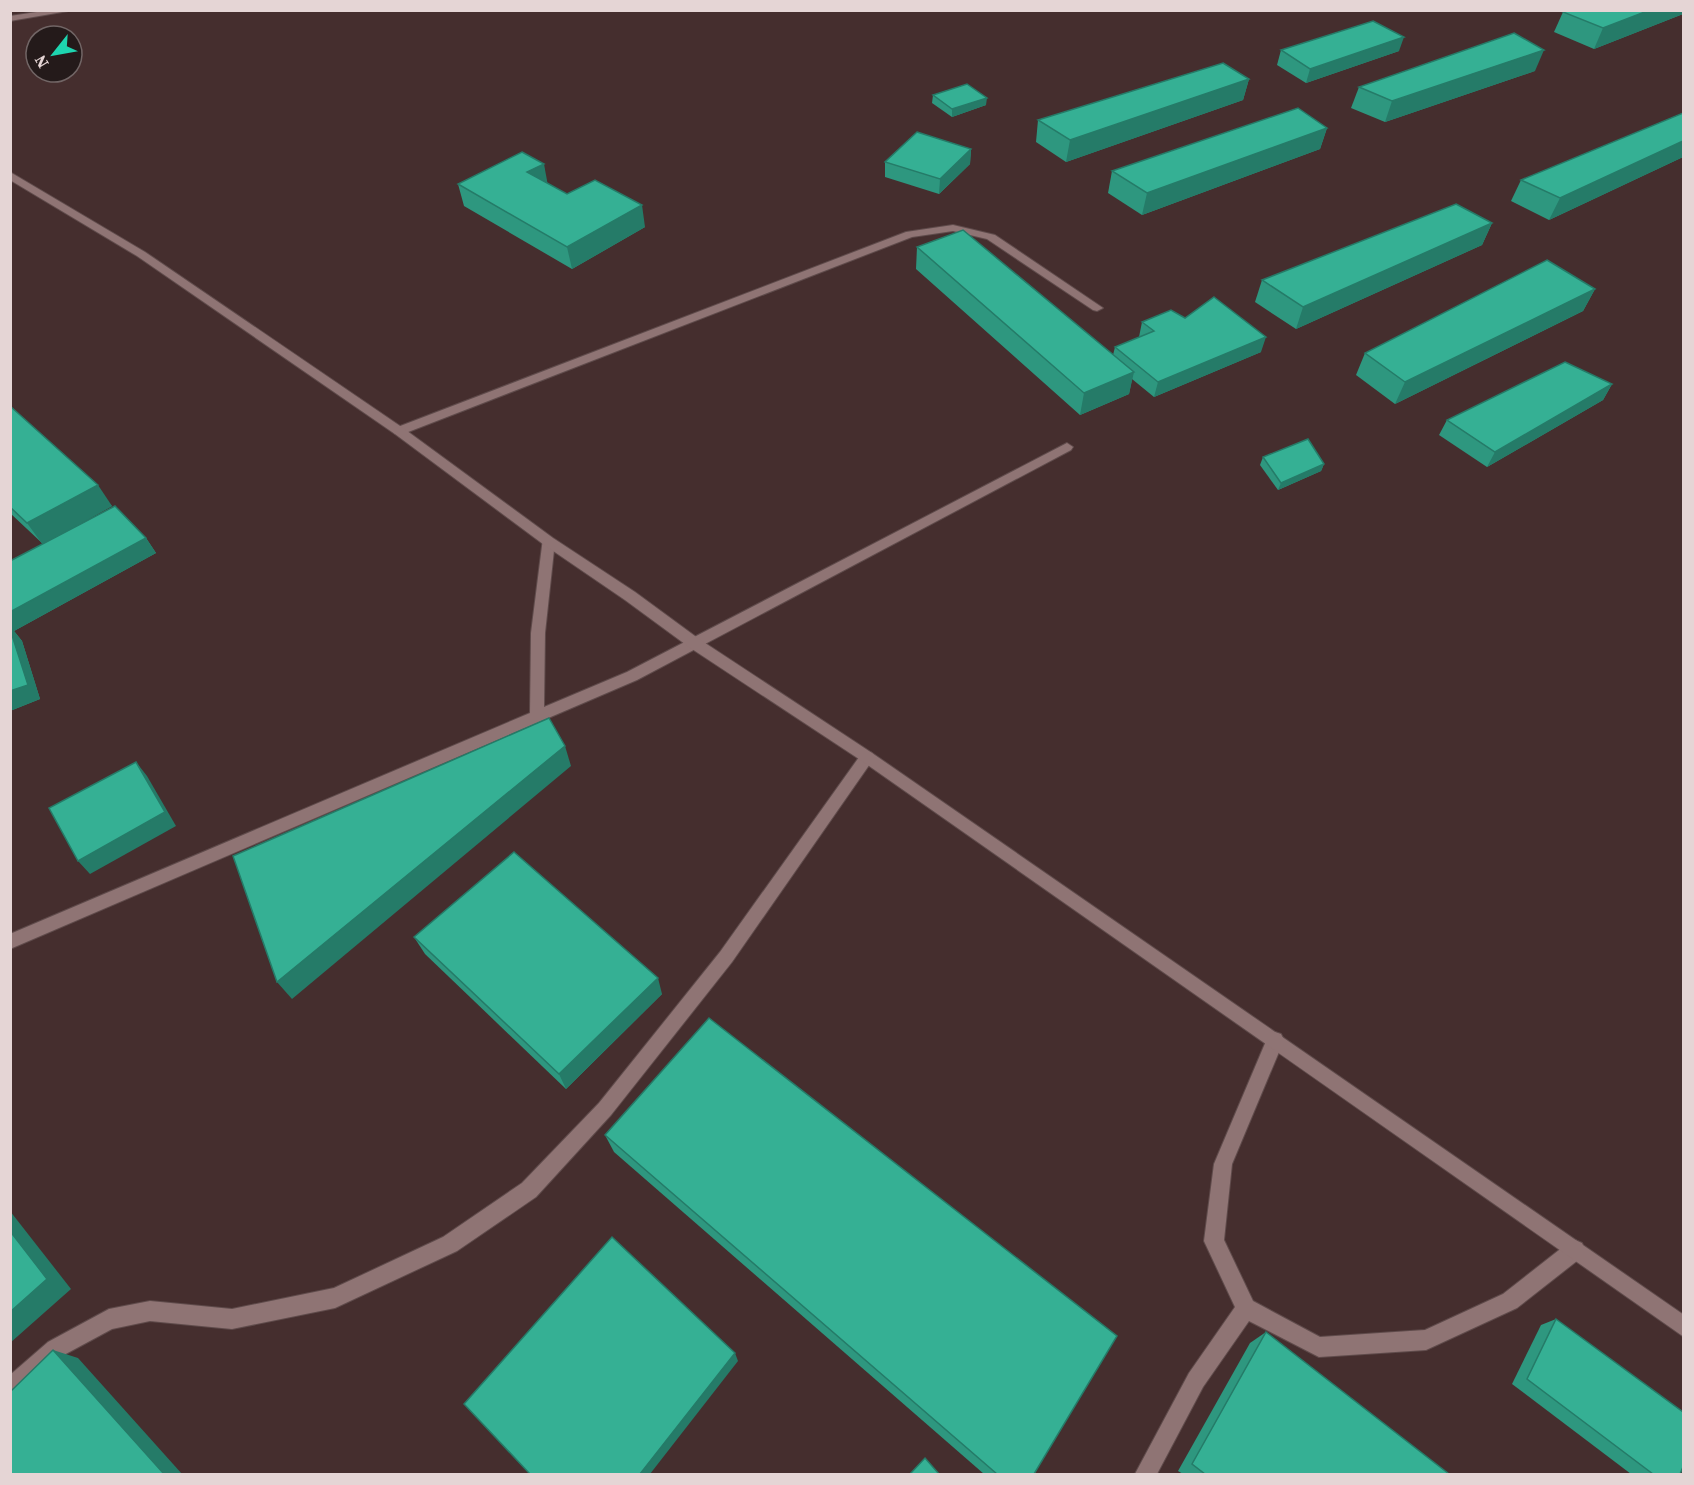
<svg xmlns="http://www.w3.org/2000/svg" width="1694" height="1485" font-family="'Source Serif 4',serif">
<rect width="100%" height="100%" fill="#452e2e"/>
<g fill="none" stroke-linecap="round" stroke-linejoin="round">
<g stroke="#5f4b4b" stroke-width="2">
<g id="street">
<path d="M50,10H74L10,21V16Z"/>
<path d="M953,225L995,235L1103,308L1097,311L1093,310L987,239L953,231L912,237L403,434H395L393,431L395,428L906,232Z"/>
<path d="M1067,443L1073,447L1071,450L637,680L10,949V934L530,713L531,633L543,538L548,536L555,541L545,633L544,707L627,672Z"/>
<path d="M867,751L872,753L875,757L872,761L732,962L611,1115L536,1197L457,1251L335,1308L232,1329L150,1321L112,1329L62,1356L17,1396L10,1399V1375L48,1342L109,1309L150,1301L232,1309L334,1288L443,1237L522,1183L599,1103L720,952L862,753Z"/>
<path d="M1275,1032L1281,1034L1284,1040L1232,1164L1224,1240L1253,1301L1320,1337L1425,1330L1503,1294L1568,1243L1575,1240L1582,1243L1585,1250L1582,1257L1517,1308L1426,1350L1319,1357L1249,1321L1203,1387L1157,1474H1135L1189,1373L1235,1307L1204,1241L1214,1164L1269,1034Z"/>
</g>
</g>
<g stroke="#5f4b4b" stroke-width="2">
<path id="secondary" d="M10,172L145,252L403,428L553,538L635,592L699,639L872,753L1684,1315V1337L862,761L689,647L625,600L543,544L395,434L137,256L10,180Z"/>
</g>
<use href="#street" fill="#8f7474" fill-rule="evenodd"/>
<use href="#secondary" fill="#8f7474" fill-rule="evenodd"/>
</g>
<g fill="#2e977f">
<path d="M1683,10V14L1594,49L1554,32L1563,12Z"/>
<path d="M1281,50L1399,51L1306,83L1277,65Z"/>
<path d="M1535,71L1385,122L1351,108L1359,87Z"/>
<path d="M1249,79L1243,100L1066,162L1036,142L1038,120Z"/>
<path d="M933,95L986,105L952,117L932,103Z"/>
<path d="M1683,114V157L1549,220L1511,201L1521,180Z"/>
<path d="M1327,128L1320,149L1142,215L1108,193L1112,171Z"/>
<path d="M971,149L970,164L939,194L885,177V162Z"/>
<path d="M458,184H548L567,194L645,227L572,269L464,206Z"/>
<path d="M1492,223L1482,245L1296,329L1255,302L1262,280Z"/>
<path d="M917,247L1113,355L1115,347L1139,337L1142,322L1185,318L1261,352L1154,397L1132,379L1129,394L1080,415L916,269Z"/>
<path d="M1595,289L1583,311L1395,404L1356,375L1365,353Z"/>
<path d="M1612,384L1603,400L1487,467L1439,435L1447,420Z"/>
<path d="M10,406L112,506L74,527L146,538L156,553L14,631L22,641L40,699L10,711V561L43,544L10,513Z"/>
<path d="M1263,457L1324,464L1321,471L1278,490L1260,465Z"/>
<path d="M414,937L662,994L566,1089L425,954Z"/>
<path d="M605,1135L1034,1474H984L614,1152Z"/>
<path d="M1556,1319L1680,1474H1631L1512,1384L1541,1325Z"/>
<path d="M1266,1332L1449,1474H1183L1178,1471L1250,1343Z"/>
</g>
<g fill="#257b68">
<path d="M1650,10H1683V14L1594,49L1603,28Z"/>
<path d="M1404,37L1399,51L1306,83L1310,69Z"/>
<path d="M1544,50L1535,71L1385,122L1392,101Z"/>
<path d="M1249,79L1243,100L1066,162L1070,140Z"/>
<path d="M987,98L986,105L952,117V109Z"/>
<path d="M1327,128L1320,149L1142,215L1147,193Z"/>
<path d="M1683,141V157L1549,220L1560,198Z"/>
<path d="M971,149L970,164L939,194L940,179Z"/>
<path d="M544,164L548,186L527,172Z"/>
<path d="M642,205L645,227L572,269L567,247Z"/>
<path d="M1492,223L1482,245L1296,329L1303,307Z"/>
<path d="M1595,289L1583,311L1395,404L1405,382Z"/>
<path d="M1266,337L1261,352L1154,397L1158,382Z"/>
<path d="M1134,372L1129,394L1080,415L1084,393Z"/>
<path d="M1612,384L1603,400L1487,467L1495,452Z"/>
<path d="M1324,464L1321,471L1278,490L1281,483Z"/>
<path d="M98,485L112,506L43,545L27,523Z"/>
<path d="M146,538L156,553L14,631L22,641L40,699L10,711V612Z"/>
<path d="M565,746L571,766L292,999L277,982Z"/>
<path d="M136,762L147,776L176,826L90,874L78,861Z"/>
<path d="M658,978L662,994L566,1089L559,1074Z"/>
<path d="M10,1211L71,1289L10,1343Z"/>
<path d="M53,1350L78,1358L182,1474H164Z"/>
<path d="M735,1353L738,1361L650,1474H640Z"/>
</g>
<g fill="#35b094" stroke="#257b68" stroke-width="1.5">
<path d="M1567,10H1650L1603,28L1563,12Z"/>
<path d="M1373,21L1404,37L1310,69L1281,50Z"/>
<path d="M1514,33L1544,50L1392,101L1359,87Z"/>
<path d="M1223,63L1249,79L1070,140L1038,120Z"/>
<path d="M967,84L987,98L952,109L933,95Z"/>
<path d="M1298,108L1327,128L1147,193L1112,171Z"/>
<path d="M1683,113V141L1560,198L1521,180Z"/>
<path d="M917,132L971,149L940,179L885,162Z"/>
<path d="M522,152L544,164L527,172L567,194L595,180L642,205L567,247L458,184Z"/>
<path d="M1456,204L1492,223L1303,307L1262,280Z"/>
<path d="M963,230L1134,372L1084,393L917,247Z"/>
<path d="M1547,260L1595,289L1405,382L1365,353Z"/>
<path d="M1214,297L1266,337L1158,382L1115,347L1154,331L1142,322L1171,310L1185,318Z"/>
<path d="M1565,362L1612,384L1495,452L1447,420Z"/>
<path d="M10,406L98,485L27,523L10,507Z"/>
<path d="M1308,439L1324,464L1281,483L1263,457Z"/>
<path d="M115,506L146,538L10,612V561Z"/>
<path d="M10,629L28,685L10,691Z"/>
<path d="M549,718L565,746L277,982L233,856Z"/>
<path d="M136,762L165,812L78,861L49,808Z"/>
<path d="M514,852L658,978L559,1074L414,937Z"/>
<path d="M709,1018L1117,1336L1034,1474H997L605,1135Z"/>
<path d="M10,1231L47,1279L10,1312Z"/>
<path d="M612,1237L735,1353L640,1474H530L464,1404Z"/>
<path d="M1556,1319L1683,1412V1467L1680,1474H1653L1527,1379Z"/>
<path d="M1266,1332L1449,1474H1205L1192,1464Z"/>
<path d="M53,1350L164,1474H10V1392Z"/>
<path d="M925,1458L939,1474H910Z"/>
</g>
<rect width="1694" height="1485" fill="none" stroke="#e5d5d5" stroke-width="24"/>
<g transform="translate(54 54) rotate(239)"><circle r="28" fill="#241a1a" stroke="#716565" stroke-width="1.5"/>
<path d="M0-4.5L10 22L0 15L-10 22Z" fill="#1ed5b0"/>
<text y="-9" font-size="16" font-weight="bold" text-anchor="middle" fill="#e5d5d5">N</text>
</g>
</svg>
